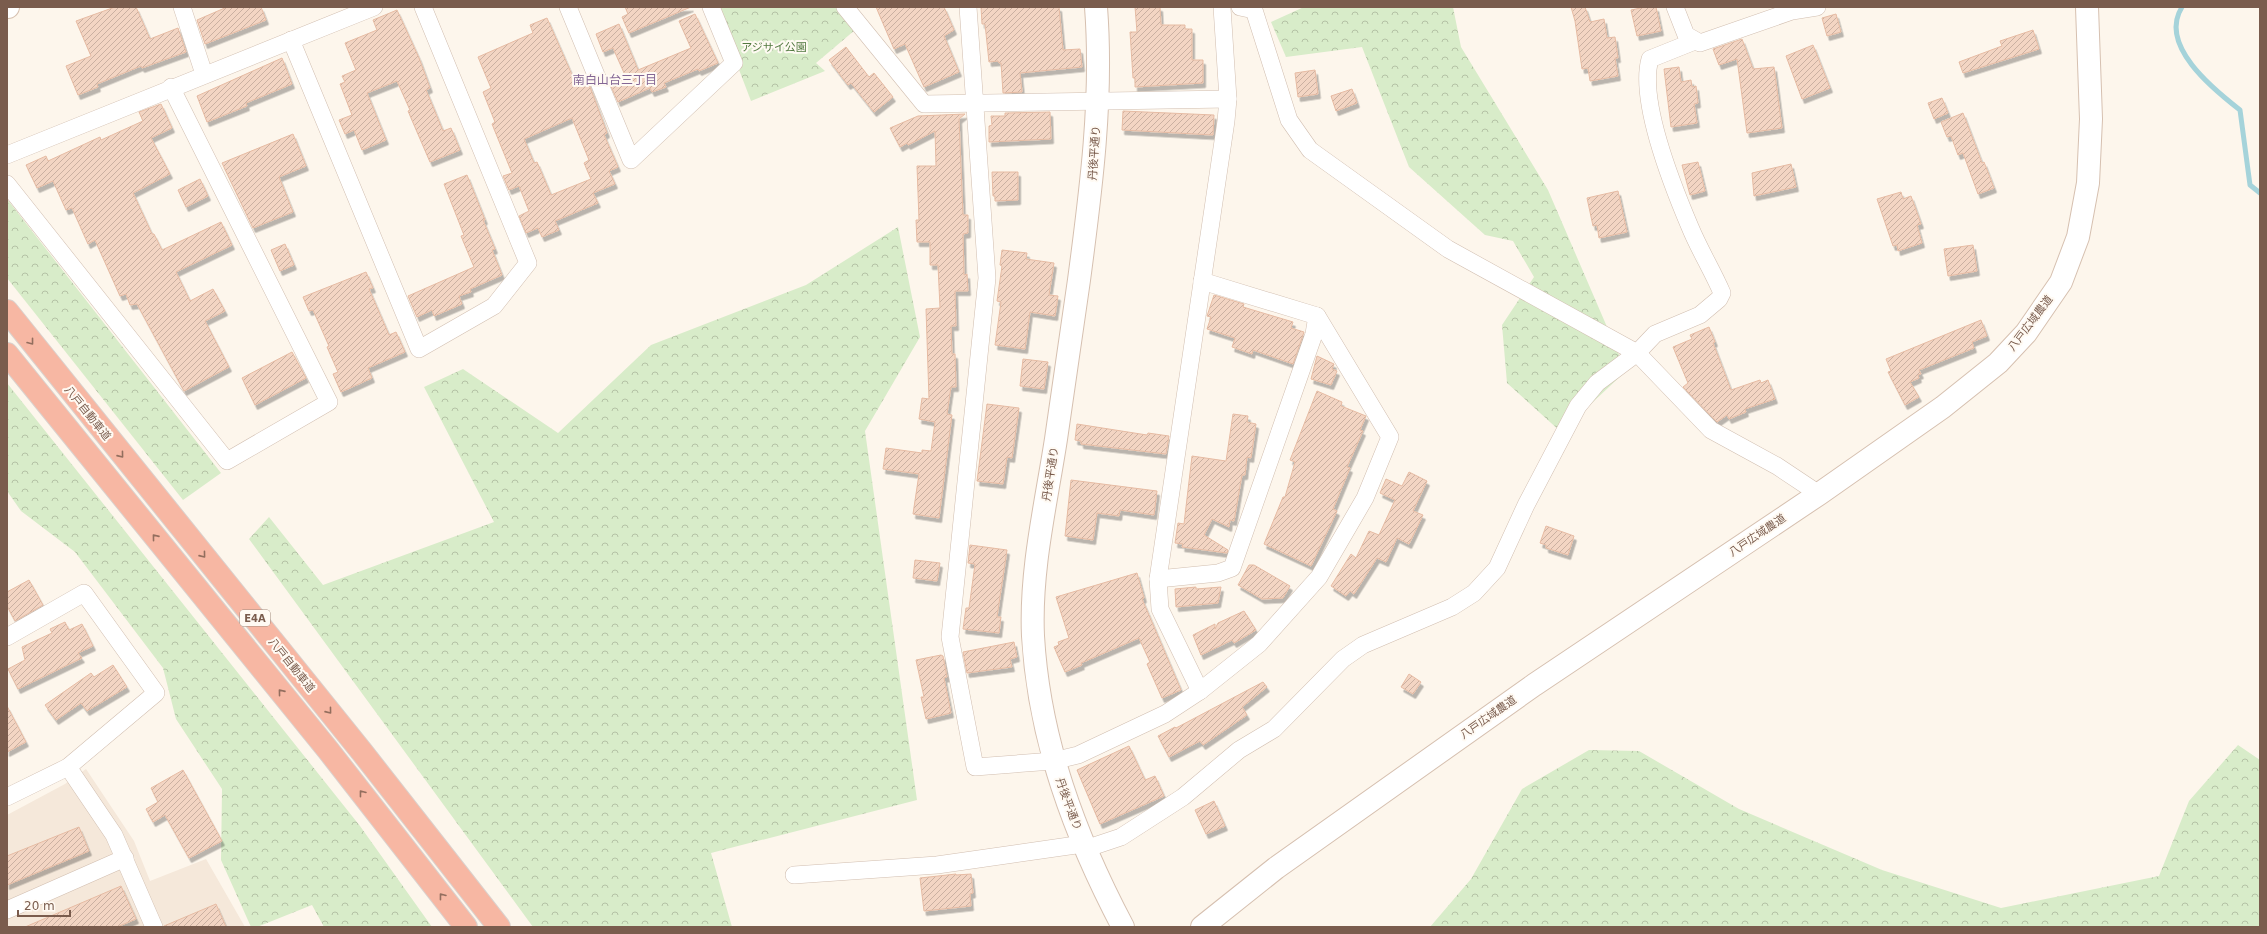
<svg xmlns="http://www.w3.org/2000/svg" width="2267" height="934" font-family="'DejaVu Sans','Noto Sans JP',sans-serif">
<defs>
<pattern id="forest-crowns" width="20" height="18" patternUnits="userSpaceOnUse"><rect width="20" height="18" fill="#d8ecc9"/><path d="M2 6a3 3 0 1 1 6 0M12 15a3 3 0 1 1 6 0" fill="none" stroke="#b4c2a5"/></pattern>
<pattern id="building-hatch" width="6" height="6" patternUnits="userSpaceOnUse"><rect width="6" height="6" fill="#f3d5c3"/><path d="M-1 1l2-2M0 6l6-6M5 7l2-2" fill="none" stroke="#cab0a1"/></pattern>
<filter id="shadow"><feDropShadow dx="2.5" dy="4.5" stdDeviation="0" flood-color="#0004"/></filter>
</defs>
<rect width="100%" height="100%" fill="#fdf6ec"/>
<path fill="#f5e8da" d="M86,769L134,841L150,881L206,859L245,927H7V815L65,784Z"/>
<g fill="url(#forest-crowns)">
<path d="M715,7H835L855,30L816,63L825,71L751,101Z"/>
<path d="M1304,7H1453L1461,47L1548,190L1626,371L1561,432L1507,383L1502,325L1534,277L1513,241L1485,235L1409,167L1362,47L1286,57L1271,22Z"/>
<path d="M7,199L221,473L183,500L7,278Z"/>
<path d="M898,227L920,337L865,431L917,800L711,853L732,927H533L249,539L269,517L323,585L494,522L424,387L463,369L558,433L651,345L806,285Z"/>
<path d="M7,383L360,826L432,927H324L312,905L257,927H251L221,860L222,789L176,719L163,668L75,552L21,511L7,491Z"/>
<path d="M2238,745L2260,760V927H1430L1471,879L1522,789L1589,750L1639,751L1739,809L1882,870L2001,908L2159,876L2189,801Z"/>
</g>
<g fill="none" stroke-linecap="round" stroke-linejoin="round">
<path stroke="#a5d3da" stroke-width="5" d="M2182,7C2158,45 2213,89 2240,110L2250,185L2260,193"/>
</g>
<g fill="url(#building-hatch)" stroke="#e6bba3" fill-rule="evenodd" filter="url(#shadow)">
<path d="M115,7H136L150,39L178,28L186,52L142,68L141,66L97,84L98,87L78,95L66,66L91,56L76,21Z"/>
<path d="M227,7H261L266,20L205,44L197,20Z"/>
<path d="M625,7H691L629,33L622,17L628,14Z"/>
<path d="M876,7H944L954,30L944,36L959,72L924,87L905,44L894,49Z"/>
<path d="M981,7H1059L1063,50L1080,49L1082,67L1020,73L1022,92L1003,93L1001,63H999L998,61L989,62L985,24H982Z"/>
<path d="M1135,7H1160L1161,25H1185V29H1192V60H1203V83L1135,87V78H1133L1130,32H1137Z"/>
<path d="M1571,7H1585L1590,22L1604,19L1607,38L1615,37L1618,58H1615L1618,76L1590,81L1588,68L1582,69L1575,21Z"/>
<path d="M1645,7H1656L1661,31L1637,36L1631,10Z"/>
<path d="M397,10L419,58L430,88L426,90L443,131L451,128L460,150L430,162L408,111L410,110L397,81L367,93L386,140L362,150L354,130L345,134L339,120L352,115L340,84L345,82L342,76L356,70L345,43L377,30L373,20Z"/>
<path d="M695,14L718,63L699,71L698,69L664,83L666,87L652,92L650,88L618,102L609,82L625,75L613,48L603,52L596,34L619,24L638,70L691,48L679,21Z"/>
<path d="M1836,14L1841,32L1827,36L1822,18Z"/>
<path d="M547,18L576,84L587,79L607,133L604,135L618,167L609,171L615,184L593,193L598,203L555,221L559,230L542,237L538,228L526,233L519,216L529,211L519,186L509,190L503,176L512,173L492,124L495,122L483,92L491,88L478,57L533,33L530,25ZM572,118L589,160L584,163L591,179L551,195L537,162L534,163L524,139Z"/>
<path d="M2033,30L2039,49L1963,73L1959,62L2002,46L2000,41Z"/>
<path d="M1742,39L1753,69L1774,67L1782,128L1747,133L1737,59L1719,65L1713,49Z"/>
<path d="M1813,45L1830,88L1802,99L1786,56Z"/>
<path d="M846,47L869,77L874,73L893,97L874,112L851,83L848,85L829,60Z"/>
<path d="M282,58L292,84L246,103L247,106L207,122L197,96Z"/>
<path d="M1679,67L1681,82L1691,80L1692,87L1696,86L1698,103L1694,104L1697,123L1671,127L1664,69Z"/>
<path d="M1315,70L1318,94L1298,97L1295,73Z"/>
<path d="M1352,89L1357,103L1336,111L1331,96Z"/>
<path d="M1942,98L1948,113L1934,119L1928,103Z"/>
<path d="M161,104L172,128L151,138L170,174L133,193L152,234H154L162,250L221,222L232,245L176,272L190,301L213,289L225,311L205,321L229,367L184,391L137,304L130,305L126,294L120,296L95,240L88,244L72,208L66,210L53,181L37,188L26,165L46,156L48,161L100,137L101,140L143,121L139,112Z"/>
<path d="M1123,111L1214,115L1213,135L1122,130Z"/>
<path d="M1050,112L1051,139L989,142V126L992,125L991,116H1005V113Z"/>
<path d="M1963,113L1982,163L1984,162L1994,188L1978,194L1963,153L1958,155L1951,136L1947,137L1941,122Z"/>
<path d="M965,114L959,119L963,215H968V233L963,234L964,275L967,274L968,291H955L956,326H951L952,354H955L956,387H951L947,414L952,415L939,518L913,514L919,474L883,469L886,448L922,453V450L931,451L935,422L919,419L922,398L929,399L926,309L940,308L938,265H930V242H917L916,220H919L917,166H936L935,131L908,145L907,143L900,147L890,128L918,116Z"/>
<path d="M293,134L306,166L279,177L293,212L253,228L222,163Z"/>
<path d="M1698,162L1705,191L1690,195L1682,165Z"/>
<path d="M1791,164L1796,187L1754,196L1752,173Z"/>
<path d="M992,172H1018V200L995,201V196H993Z"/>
<path d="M467,175L485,220H483L495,249L492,250L502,275L470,289L471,292L459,296L462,304L434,316L432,310L417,317L408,296L474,267L461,236L464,235L444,184Z"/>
<path d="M200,179L208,196L186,207L178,190Z"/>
<path d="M1618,191L1627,232L1599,238L1597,225L1593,226L1587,198Z"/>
<path d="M1901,192L1903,199L1911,196L1921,224L1917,225L1922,243L1898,251L1897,245L1893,246L1877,199Z"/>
<path d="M285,244L294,265L280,271L271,250Z"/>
<path d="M1973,245L1977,271L1948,276L1944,249Z"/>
<path d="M1002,250L1027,253L1026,259L1054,263L1049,295L1058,296L1055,316L1030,312L1025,349L995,345L1001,302L997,301L1002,266L1000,265Z"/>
<path d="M366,272L373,288L369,289L389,335L396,332L405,352L368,368L372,378L341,392L333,374L338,372L327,347L329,346L313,310L309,311L303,297Z"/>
<path d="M1214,295L1244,304L1243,307L1293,322L1291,328L1304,332L1293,364L1253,350L1252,354L1232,347L1235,338L1207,329L1211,317L1207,316Z"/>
<path d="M1981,320L1987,336L1972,342L1974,348L1919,370L1921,374L1918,375L1919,378L1910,382L1919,397L1905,405L1888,372L1891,371L1886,359Z"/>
<path d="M1709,327L1715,342L1713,343L1731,390L1760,380L1761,383L1768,380L1775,399L1745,409L1746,412L1729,419L1727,415L1717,422L1683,387L1688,383L1673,347L1692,339L1690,335Z"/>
<path d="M292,352L306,378L255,405L242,378Z"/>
<path d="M1317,356L1334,364L1332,369L1337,371L1331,385L1311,379Z"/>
<path d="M1023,359L1048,362L1044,389L1020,386Z"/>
<path d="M1317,391L1342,402L1341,406L1366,416L1360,430L1363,431L1347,467L1350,468L1333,509L1337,511L1311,566L1264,544L1283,497H1285L1295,462L1290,460Z"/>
<path d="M987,404L1019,408L1012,458L1007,457L1003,484L977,481Z"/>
<path d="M1233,414L1248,416L1247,422L1256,424L1251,458L1247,457L1245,475H1242L1234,521L1230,520L1229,527L1212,519L1204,535L1228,550L1227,553L1182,547L1183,544L1175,543L1178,523L1184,524L1192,456L1226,461Z"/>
<path d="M1077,424L1147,435L1148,433L1169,436L1166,454L1081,444V441L1075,440Z"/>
<path d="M1409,472L1427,481L1413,511L1423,515L1409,544L1397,538L1386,562L1377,558L1354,594L1350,591L1346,596L1331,586L1351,554L1356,558L1369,531L1379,535L1395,500L1380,493L1386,479L1402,486Z"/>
<path d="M1071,480L1157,491L1154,515L1120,510L1119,516L1097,513L1093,540L1065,536Z"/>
<path d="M1546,526L1574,536L1568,555L1546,548V545L1540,543Z"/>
<path d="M970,545L1007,550L997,617H1001L999,633L963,629L966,608H969L975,564L968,563Z"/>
<path d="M915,560L940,563L937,581L913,578Z"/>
<path d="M1249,565H1254L1290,586L1283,598L1262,599L1238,585Z"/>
<path d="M1137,573L1144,598L1142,599L1181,690L1162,698L1147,664L1150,662L1139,638L1081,663L1082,665L1065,672L1054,647L1059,645L1058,642L1069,638L1056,597Z"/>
<path d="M29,580L43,605L15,621L7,606V592Z"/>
<path d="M1196,587V589L1221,587L1218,603L1176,607L1175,589Z"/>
<path d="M1244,611L1256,630L1234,643L1232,640L1201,655L1193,635L1215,624V629L1218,623Z"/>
<path d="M65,622L69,630L82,624L93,646L78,653L82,658L18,689L8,669L25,660L22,647L52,633L50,629Z"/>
<path d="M1014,642L1017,657L1010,659L1012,667L967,673L963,652Z"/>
<path d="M941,655L943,656L947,677L944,678L951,713L926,719L921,697H924L916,660Z"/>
<path d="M113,665L127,687L87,711L81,703L56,720L45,705L91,673L94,677Z"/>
<path d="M1409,674L1421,682L1413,694L1401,687Z"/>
<path d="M1263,682L1267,687L1242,707L1247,715L1203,745L1200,741L1169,757L1158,736L1175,727L1176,728Z"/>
<path d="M7,706L26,742L7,752Z"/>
<path d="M1129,746L1145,780L1155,776L1164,796L1100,824L1077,770Z"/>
<path d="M183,770L222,841L189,858L165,815L153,822L146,809L158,802L151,788Z"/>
<path d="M1214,801L1225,826L1206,834L1195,810Z"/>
<path d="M79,827L89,851L7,885V856Z"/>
<path d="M956,874V875L971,874L973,893L970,894L971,906L924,911L920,878Z"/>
<path d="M121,886L136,919L117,927H25Z"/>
<path d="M216,904L226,927H164V926Z"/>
</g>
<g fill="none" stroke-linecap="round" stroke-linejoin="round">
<g stroke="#d1beb0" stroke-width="18">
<g id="street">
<path d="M182,7L204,74"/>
<path d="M568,7L631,160L734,63L711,7"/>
<path d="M845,7L924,104L1228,99"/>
<path d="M968,7L987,278L950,637L975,767L1053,761L1078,755L1165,714L1200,691L1259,644L1319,577L1365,498L1390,437L1317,316L1202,281"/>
<path d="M1240,7L1254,10L1289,120L1310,150L1448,249L1637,353L1711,430L1777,466L1819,494"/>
<path d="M1675,7L1686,35L1700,43L1792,11L1817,7"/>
<path d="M291,40L419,349L494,306L528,263L423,7"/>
<path d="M7,155L374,7"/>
<path d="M7,184L227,461L329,402L171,87"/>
<path d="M1158,579L1218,573L1232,568L1314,334L1317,316"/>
<path d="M7,637L84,593L156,693L68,767L7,797"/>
<path d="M1200,691L1160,609L1158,579L1226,121L1228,99L1222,7"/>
<path d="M68,767L114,835L154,927"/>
<path d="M1085,849L1121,837L1183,797L1239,750L1274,729L1343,659L1363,645L1452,607L1474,593L1497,568L1526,505L1578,406L1597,383L1637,353L1655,334L1700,315L1719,299L1722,293C1712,270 1699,249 1690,227C1673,187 1638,101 1650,59L1695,41"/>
<path d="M794,875L937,865L1083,844"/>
<path d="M7,910L125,858"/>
</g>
</g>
<g stroke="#d6c0b0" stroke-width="24">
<g id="secondary">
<path d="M7,7H8"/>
<path d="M1096,7C1103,98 1091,190 1079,280C1071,333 1064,386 1056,439C1046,504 1030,570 1033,636C1039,740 1075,836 1123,927"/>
<path d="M1202,927L1276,868L1534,685L1819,494L1943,407L1998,363L2026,333L2061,282L2078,237L2088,183L2091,119L2087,7"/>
</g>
</g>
<g stroke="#dad1cd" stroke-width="24">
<g id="highway">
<path d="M7,311L362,752L499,927"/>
<path d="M7,354L328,750L466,927"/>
</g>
</g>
<use href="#street" stroke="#fff" stroke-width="17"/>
<use href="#secondary" stroke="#fff" stroke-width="22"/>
<use href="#highway" stroke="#f7b7a3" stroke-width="22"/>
</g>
<defs><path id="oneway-chevron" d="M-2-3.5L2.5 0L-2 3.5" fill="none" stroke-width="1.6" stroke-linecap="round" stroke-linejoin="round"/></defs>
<g stroke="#936e5e">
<use href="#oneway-chevron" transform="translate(31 342) rotate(52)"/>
<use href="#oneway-chevron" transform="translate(121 455) rotate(51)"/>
<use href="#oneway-chevron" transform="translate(155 537) rotate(-129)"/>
<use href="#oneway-chevron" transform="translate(203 555) rotate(51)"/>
<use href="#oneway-chevron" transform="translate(281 692) rotate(-129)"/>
<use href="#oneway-chevron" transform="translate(329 711) rotate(51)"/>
<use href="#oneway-chevron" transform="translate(362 793) rotate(-128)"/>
<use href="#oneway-chevron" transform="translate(442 896) rotate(-128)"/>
</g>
<g text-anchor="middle" stroke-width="4" stroke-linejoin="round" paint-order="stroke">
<rect fill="#fffaf3" stroke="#a28b7f" stroke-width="1" x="240" y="610" width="30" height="16" rx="3"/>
<g font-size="10" font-weight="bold" fill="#7a5c4d">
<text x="255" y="622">E4A</text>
</g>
<g font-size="11" fill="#537a41" stroke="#fffaf3">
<text x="774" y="51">アジサイ公園</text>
</g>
<g font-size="11" fill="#7a5c4d" stroke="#fffaf3">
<text transform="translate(1094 153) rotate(-86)" y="4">丹後平通り</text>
<text transform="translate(2030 323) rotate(-53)" y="4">八戸広域農道</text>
<text transform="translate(88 413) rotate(51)" y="4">八戸自動車道</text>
<text transform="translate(1050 474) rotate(-81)" y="4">丹後平通り</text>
<text transform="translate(1757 535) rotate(-34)" y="4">八戸広域農道</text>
<text transform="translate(292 665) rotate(51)" y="4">八戸自動車道</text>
<text transform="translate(1488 717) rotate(-35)" y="4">八戸広域農道</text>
<text transform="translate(1069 804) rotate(70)" y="4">丹後平通り</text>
</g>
<g font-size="12" fill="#846695" stroke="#fffaf3">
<text x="615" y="84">南白山台三丁目</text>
</g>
</g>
<rect width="2267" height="934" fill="none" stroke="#7a5c4d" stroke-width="16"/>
<path d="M18 910v6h52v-6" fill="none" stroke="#7a5c4d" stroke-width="2"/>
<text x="24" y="910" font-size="12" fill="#7a5c4d" stroke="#fffaf3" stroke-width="3" paint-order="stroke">20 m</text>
</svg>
